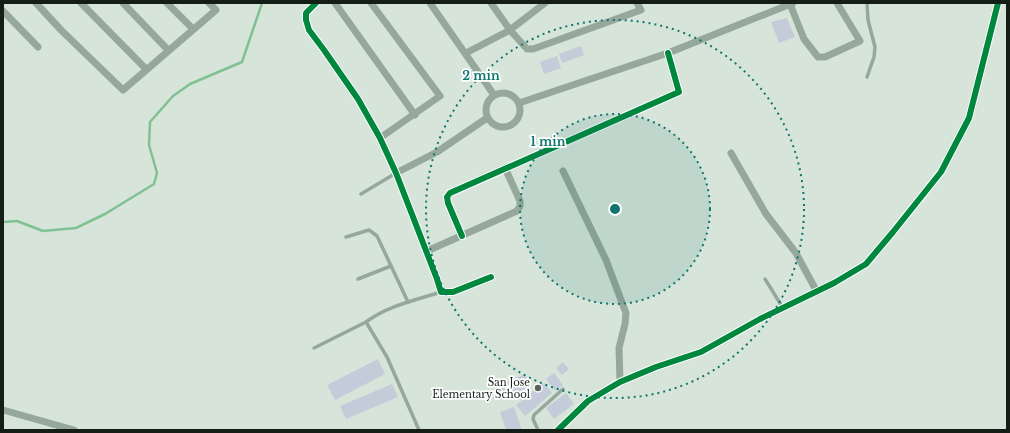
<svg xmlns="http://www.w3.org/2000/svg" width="1010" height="433" font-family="'Libre Baskerville',serif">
<rect width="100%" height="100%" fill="#d7e4da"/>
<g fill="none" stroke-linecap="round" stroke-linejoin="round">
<path stroke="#80c193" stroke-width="2.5" d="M3,222L17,221L43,231L76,228L105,214L154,184L157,173L149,145L150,122L173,96L190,84L242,62L262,3"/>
</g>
<g fill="#c3ccd8">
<path d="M787,18L795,37L779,43L771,22Z"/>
<path d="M581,46L584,55L562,63L559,54Z"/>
<path d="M557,56L561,68L544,74L540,62Z"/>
<path d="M378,359L385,374L335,400L327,385Z"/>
<path d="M563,362L569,369L562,375L556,368Z"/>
<path d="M554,373L563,385L555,391L546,379Z"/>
<path d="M525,374L530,387L500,399L495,387Z"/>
<path d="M544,383L552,393L525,416L516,405Z"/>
<path d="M392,384L398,397L346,419L340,406Z"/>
<path d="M566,393L574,404L554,419L546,408Z"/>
<path d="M514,407L522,430H506L500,412Z"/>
</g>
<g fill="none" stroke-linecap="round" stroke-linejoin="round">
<g stroke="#96a89b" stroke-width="3.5">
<path d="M867,77L874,57L875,47L868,20L867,3"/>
<path d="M361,194L396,173"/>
<path d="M346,237L369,230L377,236L408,302"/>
<path d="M358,279L391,266"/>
<path d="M765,279L783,308"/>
<path d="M314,348L366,322"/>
<path d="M419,430L387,357L366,322C387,306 416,300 441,292"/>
<path d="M538,430L533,419L534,415L563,389"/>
</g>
<g stroke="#96a89b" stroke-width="7">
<path d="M36,3L61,30L123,90L216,10L209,3"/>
<path d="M81,3L146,69"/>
<path d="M123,3L168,50"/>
<path d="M167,3L193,29"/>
<path d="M316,3L306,13V20L309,30L324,50L358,99L380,138L396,173L437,279L441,292H453L491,277"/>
<path d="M335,3L415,115"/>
<path d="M371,3L440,96L380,138"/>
<path d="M430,3L494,95"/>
<path d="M491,3L510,30L527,49H533L641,10L637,3"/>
<path d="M790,4L804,39L818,57H825L860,41L837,3"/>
<path d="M3,11L38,47"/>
<path d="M466,53L510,30L545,3"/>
<circle cx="503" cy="110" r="17"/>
<path d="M519,103L668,53L793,3"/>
<path d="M731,153L766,214L796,253L817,292"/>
<path d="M563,171L606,260L626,313L625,324L619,348L620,382"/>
<path d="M396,173L437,152L487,118"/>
<path d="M462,236L448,203L447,197L450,193L679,92L668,53"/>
<path d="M427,251L517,211L520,206V201L505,168"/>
<path d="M3,410L74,430"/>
<path d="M558,430L588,401L620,382L656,367L701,352L760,319L834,283L866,264L893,232L941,172L969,118L998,3"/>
</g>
<g stroke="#fff" stroke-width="8">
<g id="cycleway">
<path d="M316,3L306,13V20L309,30L324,50L358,99L380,138L396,173L437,279L441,292H453L491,277"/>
<path d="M462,236L448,203L447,197L450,193L679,92L668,53"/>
<path d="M558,430L588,401L620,382L656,367L701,352L760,319L834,283L866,264L893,232L941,172L969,118L998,3"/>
</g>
</g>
<use href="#cycleway" stroke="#00873e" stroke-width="6"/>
</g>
<circle cx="615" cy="209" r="95" fill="#0f766e" fill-opacity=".12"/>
<g fill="none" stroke="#0f766e" stroke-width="2" stroke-dasharray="2 4">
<circle cx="615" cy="209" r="95"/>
<circle cx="615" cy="209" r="189"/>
</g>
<circle fill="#59635b" stroke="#fff" stroke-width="1.5" cx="538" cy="388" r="4"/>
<g text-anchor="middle" stroke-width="3.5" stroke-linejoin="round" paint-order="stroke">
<g font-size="10" fill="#151d17" stroke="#fff" text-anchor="end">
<text x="530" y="386">San Jose<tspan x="530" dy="12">Elementary School</tspan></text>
</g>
</g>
<circle cx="615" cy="209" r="6" fill="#0f766e" stroke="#fff" stroke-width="2"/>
<g font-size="12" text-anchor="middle" font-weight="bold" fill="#0f766e" stroke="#fff" stroke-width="3.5" stroke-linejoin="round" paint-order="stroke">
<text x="481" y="80">2 min</text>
<text x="548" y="146">1 min</text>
</g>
<rect width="1010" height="433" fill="none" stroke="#151d17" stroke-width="8"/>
</svg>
